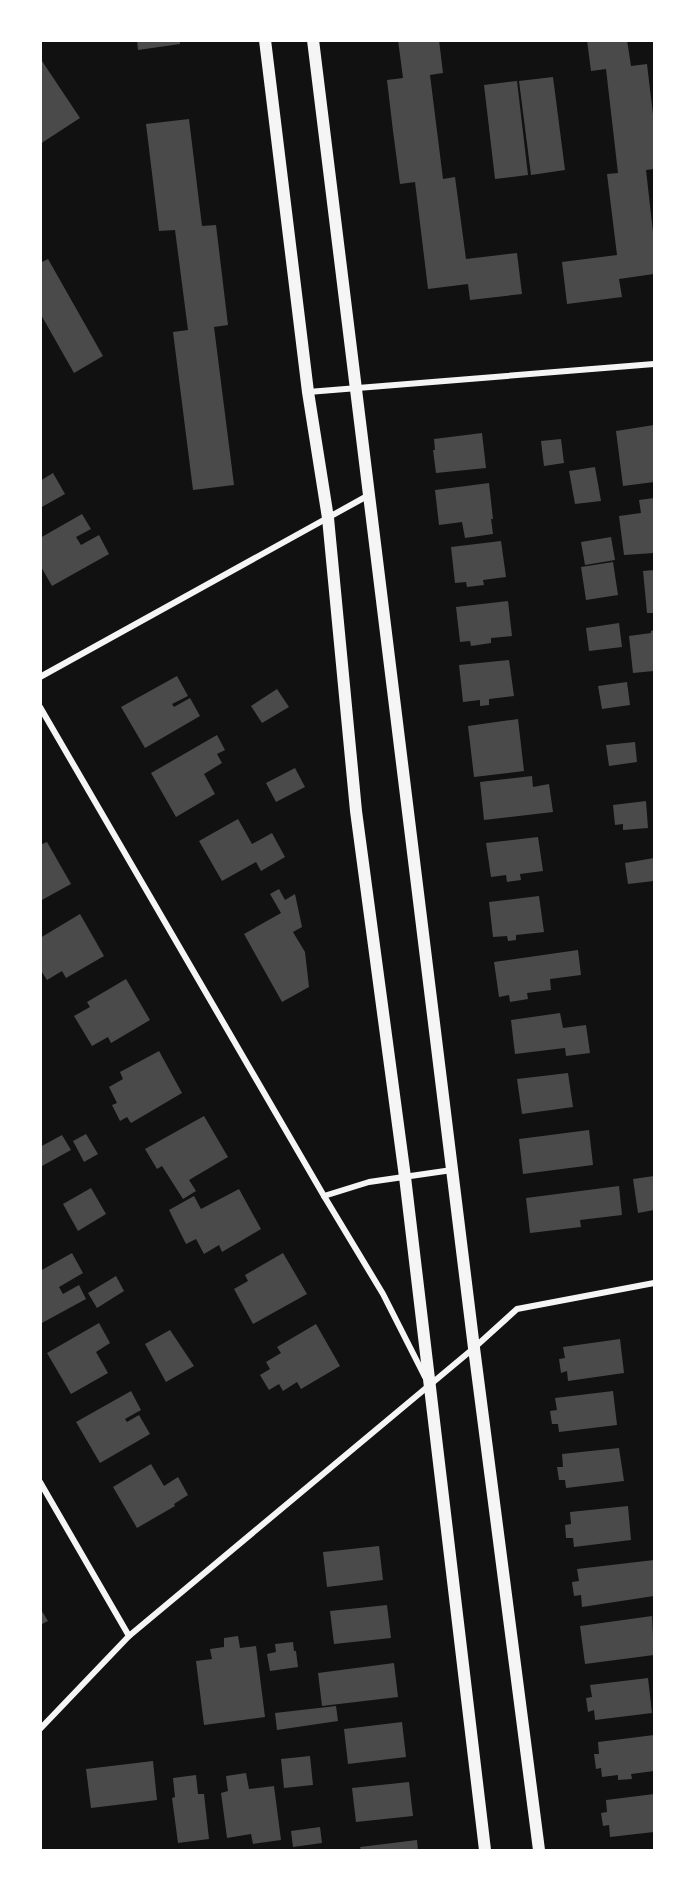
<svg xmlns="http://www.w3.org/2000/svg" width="695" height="1891" font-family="Inter,sans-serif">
<rect width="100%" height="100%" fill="#111"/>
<g fill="#4a4a4a">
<path d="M137,40H180V44L138,50Z"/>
<path d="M398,40H439L443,73L430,75L443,179L455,177L466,259L517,253L522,294L470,300L468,284L428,289L415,182L400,184L393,131L387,80L403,78Z"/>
<path d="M587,40H627L631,66L647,64L654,123V169L646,170L654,241V274L619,279L622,297L567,304L562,262L617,255L607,174L618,173L606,69L591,71Z"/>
<path d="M40,58L80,118L40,144Z"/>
<path d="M553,77L565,170L531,175L519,81Z"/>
<path d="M517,81L528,175L495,179L484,85Z"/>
<path d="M189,119L202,226L216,225L228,325L214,327L234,485L193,490L173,332L188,330L175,230L159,231L146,124Z"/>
<path d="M48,259L103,356L74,373L40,313V263Z"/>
<path d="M654,425V482L623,486L616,431Z"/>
<path d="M482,433L486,468L436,473L433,450H435L434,439Z"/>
<path d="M561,439L564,463L544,466L541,441Z"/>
<path d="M595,467L601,501L575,504L569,471Z"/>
<path d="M53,473L65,494L40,508V481Z"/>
<path d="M489,483L493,519H491L493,534L465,538L462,522L439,525L435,490Z"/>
<path d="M654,498V553L624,555L619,516L641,513L639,500Z"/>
<path d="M82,514L91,529L76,537L81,545L99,535L109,554L52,586L40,565V538Z"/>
<path d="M611,537L615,560L585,565L581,542Z"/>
<path d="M501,541L506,577L483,580L484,585L467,587L466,582L455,583L451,547Z"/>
<path d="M613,562L618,595L586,600L581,567Z"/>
<path d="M654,570V613H647L643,571Z"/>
<path d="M508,601L512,636L491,638V643L471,646L470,641L460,642L456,607Z"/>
<path d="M619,623L622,647L589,651L586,628Z"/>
<path d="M654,630V671L633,673L629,636L651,633V631Z"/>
<path d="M509,660L514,696L489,699V705L480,706V700L463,702L459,665Z"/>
<path d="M177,676L188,696L172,704L174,707L190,698L200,716L145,748L121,707Z"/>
<path d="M627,682L630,705L602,709L598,686Z"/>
<path d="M277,689L289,707L262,723L251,706Z"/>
<path d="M518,719L524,771L474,777L468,726Z"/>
<path d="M217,735L225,750L217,754L222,763L204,774L215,794L176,817L151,773Z"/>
<path d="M635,742L637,762L609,766L606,745Z"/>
<path d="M295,768L305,787L276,802L266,783Z"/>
<path d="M532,776L533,787L549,784L553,812L484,820L480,782Z"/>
<path d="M646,801L648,828L623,830V824L615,825L613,805Z"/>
<path d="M238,819L252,844L272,833L285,857L261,871L256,862L222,881L199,841Z"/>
<path d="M538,837L543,871L520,874L521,880L507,882L506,875L491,877L486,843Z"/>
<path d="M47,842L71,884L40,901V845Z"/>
<path d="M654,858V881L628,884L625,863Z"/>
<path d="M279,889L285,900L295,894L302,927L293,932L305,952L309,987L282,1002L244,934L281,913L270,894Z"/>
<path d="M539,896L544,932L516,935V940L508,941L507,936L493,937L489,902Z"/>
<path d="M80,914L104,956L66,978L62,971L47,980L40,969V938Z"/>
<path d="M578,950L581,975L550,979L551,990L527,993L528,999L510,1002L509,995L499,997L494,962Z"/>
<path d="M126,979L150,1020L111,1043L108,1037L92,1046L74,1016L90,1007L87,1002Z"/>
<path d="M560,1013L563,1028L586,1025L590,1053L566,1056L565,1048L515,1054L511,1020Z"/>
<path d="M159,1051L182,1093L131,1123L127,1117L120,1121L112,1105L117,1103L109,1087L123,1079L120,1072Z"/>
<path d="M568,1073L573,1107L522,1114L517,1079Z"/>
<path d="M204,1116L228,1157L189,1180L196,1191L183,1199L162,1166L157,1169L145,1149Z"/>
<path d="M589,1130L593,1165L523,1174L519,1139Z"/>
<path d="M86,1134L98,1154L84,1162L73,1141Z"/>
<path d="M62,1135L71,1150L42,1166L40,1147Z"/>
<path d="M654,1176V1210L638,1213L633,1179Z"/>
<path d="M619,1186L622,1215L580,1220L581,1227L530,1233L526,1198Z"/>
<path d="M91,1188L106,1214L78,1231L63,1204Z"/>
<path d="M239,1189L261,1229L222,1252L219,1245L204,1254L196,1239L186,1244L169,1210L194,1196L201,1209Z"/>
<path d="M72,1253L83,1273L59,1287L63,1294L79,1285L86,1299L40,1324V1271Z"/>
<path d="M283,1253L307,1294L253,1324L234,1289L248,1281L245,1275Z"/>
<path d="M116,1276L124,1291L97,1308L88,1293Z"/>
<path d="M99,1323L110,1343L96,1352L108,1373L71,1394L47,1353Z"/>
<path d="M316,1324L340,1366L301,1389L297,1382L283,1391L279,1384L269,1390L260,1375L270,1369L266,1362L281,1353L277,1347Z"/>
<path d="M170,1330L194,1366L166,1382L145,1344Z"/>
<path d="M620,1339L624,1373L568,1381L567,1371L561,1373L559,1359L565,1358L563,1347Z"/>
<path d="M131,1391L141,1410L125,1419L127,1422L139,1415L150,1434L100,1463L76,1422Z"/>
<path d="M613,1391L617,1425L559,1432L558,1424H552L550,1411L557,1410L555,1398Z"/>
<path d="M619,1448L624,1481L566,1488L565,1480H559L557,1467H563L562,1454Z"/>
<path d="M151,1464L164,1486L178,1477L188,1495L174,1504L175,1506L137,1528L113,1487Z"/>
<path d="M628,1506L631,1540L574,1547L573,1538H566L565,1525L571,1524L570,1512Z"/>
<path d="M379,1546L383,1580L327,1587L323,1552Z"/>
<path d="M654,1560V1596L582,1607L581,1595L574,1596L572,1582L579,1581L577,1569Z"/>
<path d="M387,1605L391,1638L334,1644L330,1611Z"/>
<path d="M40,1608L48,1621L40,1625Z"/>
<path d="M652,1616L654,1655L585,1664L580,1626Z"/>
<path d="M238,1636L240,1648L256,1646L265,1717L204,1725L196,1661L212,1659L210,1649L224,1647V1638Z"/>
<path d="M293,1642L294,1651H296L298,1667L270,1671L267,1654L276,1652L275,1644Z"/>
<path d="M394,1663L398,1697L322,1706L318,1673Z"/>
<path d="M648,1678L652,1713L595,1720L594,1710L588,1712L586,1698L592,1697L590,1685Z"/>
<path d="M336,1706L338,1721L277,1730L275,1713Z"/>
<path d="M402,1722L406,1757L348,1764L344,1729Z"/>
<path d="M654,1735V1771L631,1774L632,1779L618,1780V1775L602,1777L601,1768L596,1769L594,1754H599L598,1742Z"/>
<path d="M310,1756L313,1785L284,1788L281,1759Z"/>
<path d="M153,1761L157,1800L91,1808L86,1769Z"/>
<path d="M246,1773L249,1789L274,1786L281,1840L253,1844L251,1834L227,1838L221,1793L228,1791L226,1776Z"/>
<path d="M196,1775L198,1794H204L209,1839L178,1843L172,1798L175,1797L173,1778Z"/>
<path d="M409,1782L413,1816L356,1822L352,1788Z"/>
<path d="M654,1794V1832L610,1837L609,1825L603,1826L601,1813L607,1812L606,1800Z"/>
<path d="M320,1827L322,1843L293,1847L291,1831Z"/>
<path d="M417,1840L418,1850H361L360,1847Z"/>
</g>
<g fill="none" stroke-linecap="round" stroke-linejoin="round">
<g stroke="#f5f5f5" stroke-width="6">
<path d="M308,392L654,364"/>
<path d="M40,677L369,495"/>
<path d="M40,707L324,1196L383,1294L425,1377"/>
<path d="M324,1196L369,1182L452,1170"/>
<path d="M40,1482L129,1636"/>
<path d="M40,1729L129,1636L474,1348L517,1309L654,1283"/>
</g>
<g stroke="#f5f5f5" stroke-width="12">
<path d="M265,40L308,392L328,518L356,811L405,1177L485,1850"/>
<path d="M313,40L474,1348L539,1850"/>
</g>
</g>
<rect width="695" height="1891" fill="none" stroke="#ffffff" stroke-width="84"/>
</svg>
